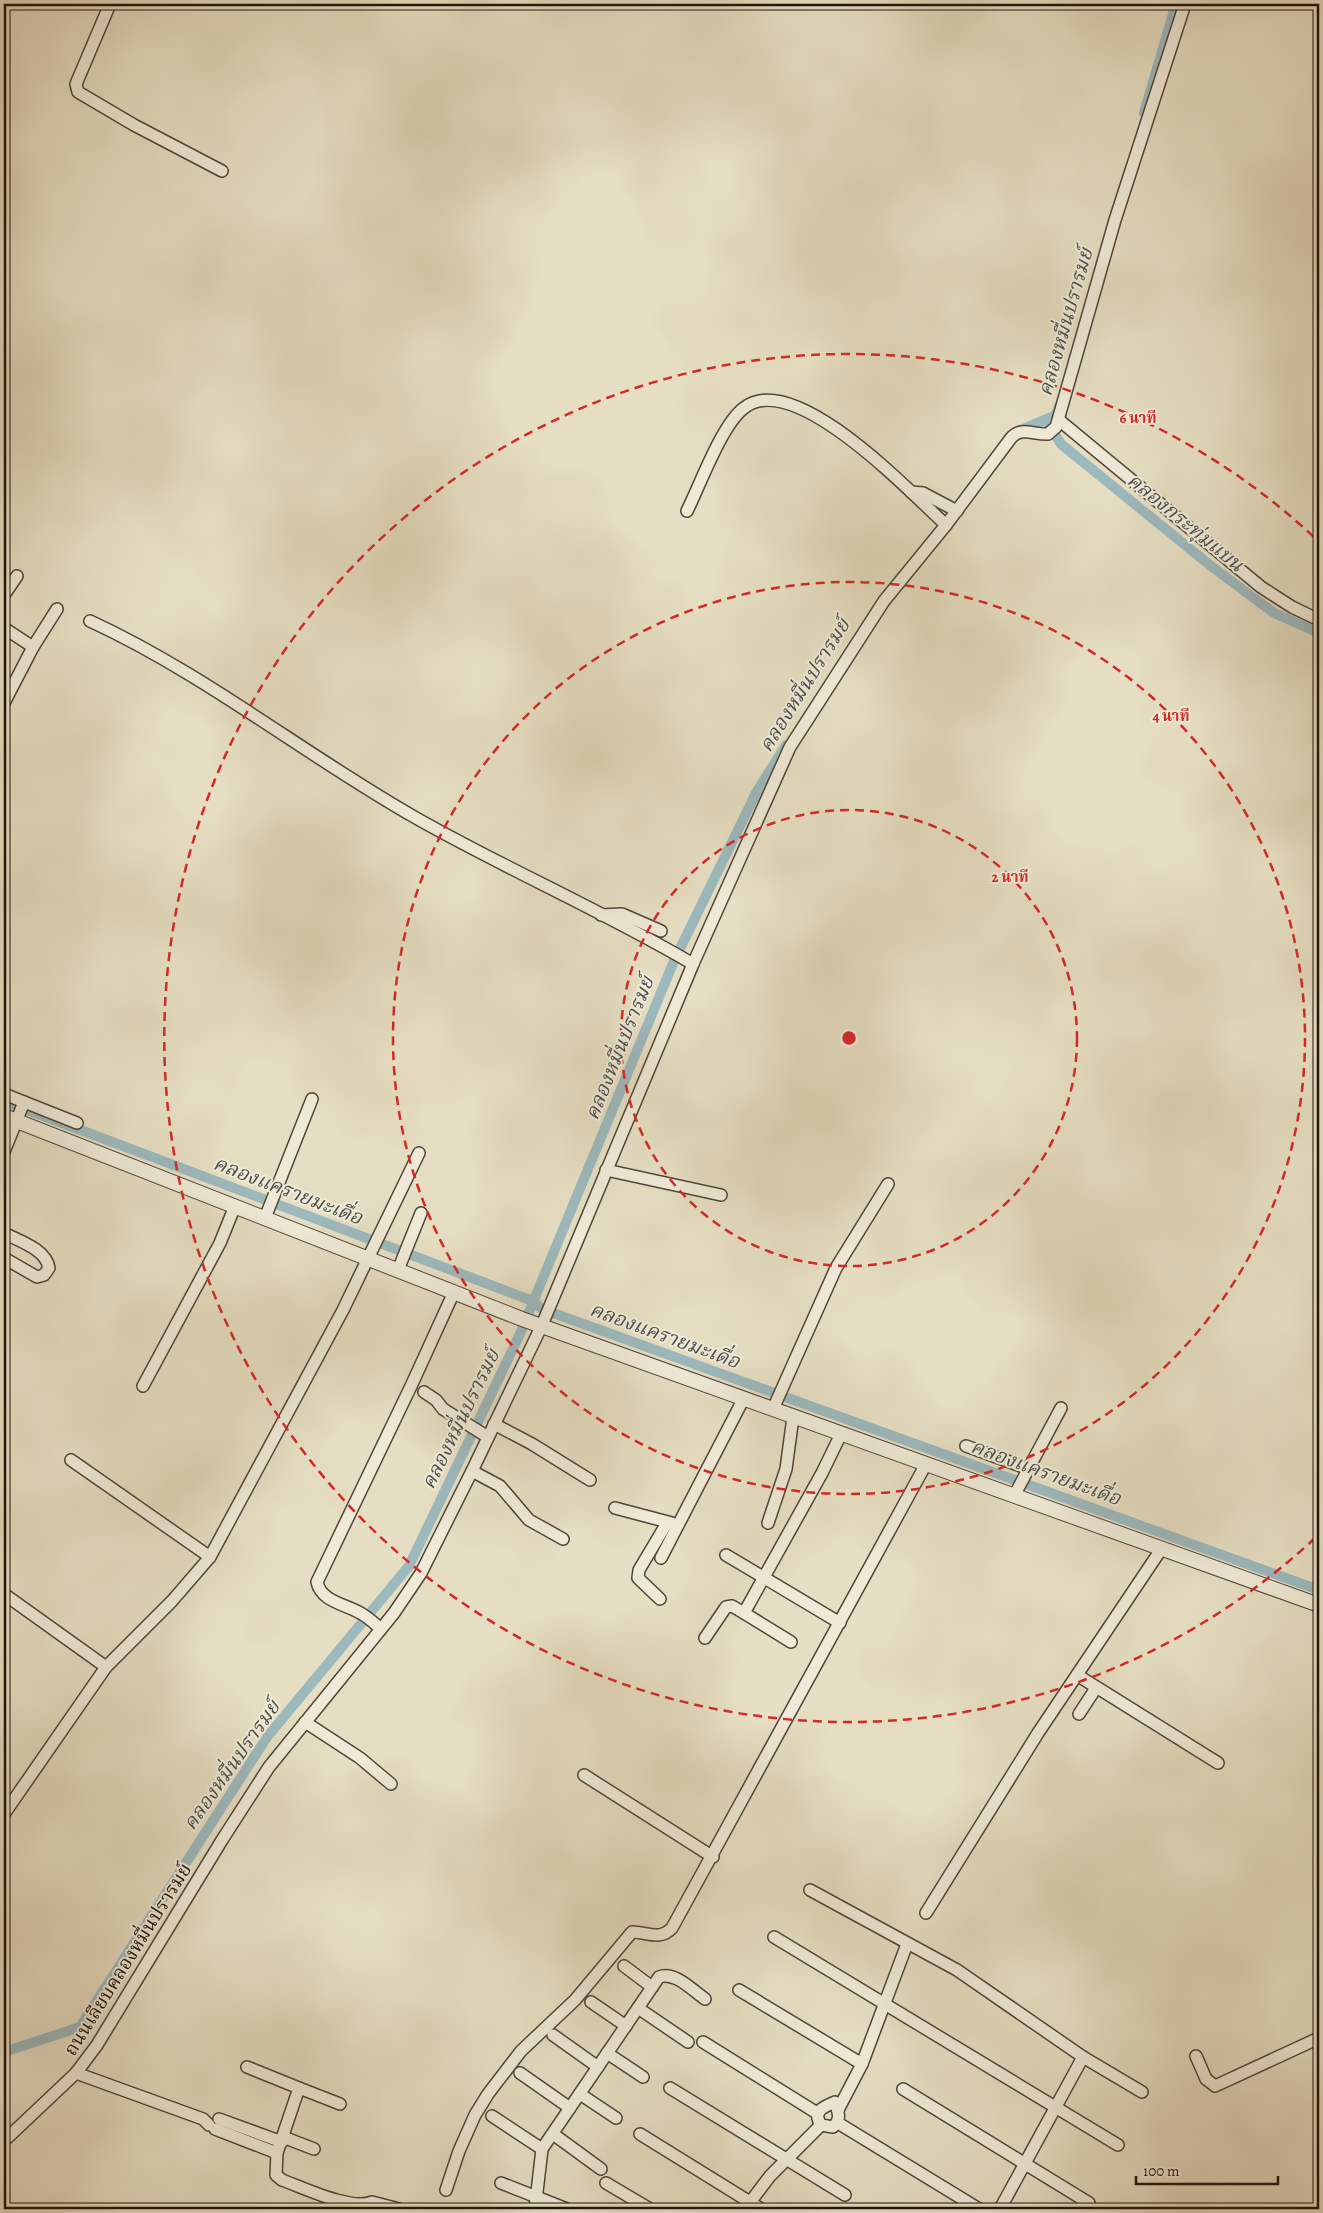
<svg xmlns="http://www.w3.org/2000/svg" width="1323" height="2213" font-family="Alegreya,'Noto Serif Thai',serif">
<rect width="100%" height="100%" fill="#e6dec2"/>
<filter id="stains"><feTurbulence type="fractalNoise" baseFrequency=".004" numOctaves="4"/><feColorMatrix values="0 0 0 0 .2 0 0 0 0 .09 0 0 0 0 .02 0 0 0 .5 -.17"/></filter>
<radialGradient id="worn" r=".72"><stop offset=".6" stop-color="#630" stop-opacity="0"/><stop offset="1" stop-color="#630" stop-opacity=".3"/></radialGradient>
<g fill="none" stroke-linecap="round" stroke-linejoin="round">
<g stroke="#9cb9be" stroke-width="10">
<path d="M1144,113L1176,4"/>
<path d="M1049,425L1061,444L1211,566L1274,613L1319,633"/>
<path d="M1018,431L1056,415L1059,406"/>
<path d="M4,1101L533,1301L542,1309L1319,1590"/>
<path d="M4,2052L80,2027L267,1737L409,1566L519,1336L674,961L756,793L786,745"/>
</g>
<g stroke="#4f4639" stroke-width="14">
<g id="minor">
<path d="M110,4L76,84L78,92L134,125L222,171"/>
<path d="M1059,420L1261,587L1292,607L1319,620"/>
<path d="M911,492L923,493L957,511"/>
<path d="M687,511C700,485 722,424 744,408C794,368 911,493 946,525"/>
<path d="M4,595L17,576"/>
<path d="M90,621C205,674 305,755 416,818C506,869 603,911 693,964"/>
<path d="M4,628L33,647"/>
<path d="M4,703L33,647L57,609"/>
<path d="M601,915L622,914L661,931"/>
<path d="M4,1094L77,1123"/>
<path d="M4,1152L24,1102"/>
<path d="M606,1170L721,1195"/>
<path d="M265,1218L312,1099"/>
<path d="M4,1233C19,1241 46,1249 49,1268L44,1275L37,1277L4,1258"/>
<path d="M398,1270L421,1213"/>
<path d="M143,1386L220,1243L235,1206"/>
<path d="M424,1392L436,1400L443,1409L488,1437"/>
<path d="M773,1409L836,1268L888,1184"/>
<path d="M494,1424L532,1444L590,1480"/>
<path d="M966,1446L1029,1469"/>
<path d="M71,1460L210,1557"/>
<path d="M472,1471L500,1486L529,1520L563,1539"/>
<path d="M1014,1496L1061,1408"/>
<path d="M615,1508L672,1523"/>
<path d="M768,1523L786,1469L793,1417"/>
<path d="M726,1555L840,1623"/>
<path d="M661,1558L744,1398"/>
<path d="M4,1594L106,1667"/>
<path d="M660,1599L638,1578L639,1570L667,1523"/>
<path d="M744,1613L791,1642"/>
<path d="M381,1629C375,1624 369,1618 362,1614C346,1604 321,1602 317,1582L412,1384L454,1292"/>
<path d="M705,1638L726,1607L732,1606L744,1613L822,1473L841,1434"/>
<path d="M1077,1675L1218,1763"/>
<path d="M1079,1714L1096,1688"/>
<path d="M305,1722L360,1758L391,1784"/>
<path d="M584,1775L713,1857"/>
<path d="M4,1814L106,1667L172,1601L210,1557L343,1310L419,1153"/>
<path d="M810,1890L957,1970L1083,2057L1142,2092"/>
<path d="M926,1913L1038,1733L1162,1548"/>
<path d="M774,1937L1118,2145"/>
<path d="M624,1966L652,1987"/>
<path d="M739,1990L862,2064"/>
<path d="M591,2002L626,2026"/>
<path d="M638,2008L688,2042"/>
<path d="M553,2035L598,2067"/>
<path d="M703,2042L817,2113"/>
<path d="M607,2053L643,2077"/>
<path d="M1196,2056L1206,2079L1215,2086L1319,2038"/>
<path d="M247,2067L299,2088L277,2153L276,2175L282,2180C304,2188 352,2211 372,2202L399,2209"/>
<path d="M76,2073L203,2119L209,2125"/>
<path d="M520,2073L570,2108"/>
<path d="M299,2088L340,2104"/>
<path d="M670,2088L845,2195"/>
<path d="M903,2089L1089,2203"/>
<path d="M580,2094L616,2118"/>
<path d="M835,2102C838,2112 842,2119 833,2127L821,2125C812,2111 823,2107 835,2102Z"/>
<path d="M838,2110L862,2064L907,1944"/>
<path d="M492,2116L542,2149"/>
<path d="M219,2119L282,2142"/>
<path d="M838,2123L979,2209"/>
<path d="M215,2129L277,2153"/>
<path d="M553,2134L601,2169"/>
<path d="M640,2134L761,2209"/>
<path d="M283,2137L314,2149"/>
<path d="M4,2141L76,2073L97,2045L222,1840L269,1767L394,1613L421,1573L472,1471L542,1325L693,964L790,747L884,601L946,525L1011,438C1021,426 1034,435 1048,434L1056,427L1115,220L1185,4"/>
<path d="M501,2183L567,2209"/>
<path d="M606,2183L650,2209"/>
<path d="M446,2190L459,2151L475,2115L488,2094L521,2051L575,2000L632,1932C647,1932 660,1941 672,1928L926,1464"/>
<path d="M535,2209L542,2149L659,1977C675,1971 692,1990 705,1999"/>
<path d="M745,2209L770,2176L821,2125"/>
<path d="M1000,2209L1083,2057"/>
</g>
</g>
<g stroke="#4f4639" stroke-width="16">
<path id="tertiary" d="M4,1116L522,1319L1319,1605"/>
</g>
<use href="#minor" stroke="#efead7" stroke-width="11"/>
<use href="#tertiary" stroke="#efead7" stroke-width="14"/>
</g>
<g fill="none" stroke="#d62828" stroke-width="2.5" stroke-dasharray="9 6">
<circle cx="849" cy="1038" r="228"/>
<circle cx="849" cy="1038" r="456"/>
<path d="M1315 1538A684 684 0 1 1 1315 538"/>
</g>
<g text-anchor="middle" stroke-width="4" stroke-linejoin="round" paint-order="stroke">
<g font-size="19" fill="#1d140b" stroke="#efead7">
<text transform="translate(127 1959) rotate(-58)" y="7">ถนนเลียบคลองหมื่นปรารมย์</text>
</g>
<g font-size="20" font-style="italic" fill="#494e4a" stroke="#efead7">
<text transform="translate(1065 322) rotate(-74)" y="7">คลองหมื่นปรารมย์</text>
<text transform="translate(1186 522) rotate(39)" y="7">คลองกระทุ่มแบน</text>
<text transform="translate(804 685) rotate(-58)" y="7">คลองหมื่นปรารมย์</text>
<text transform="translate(619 1048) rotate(-68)" y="7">คลองหมื่นปรารมย์</text>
<text transform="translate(288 1190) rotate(21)" y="7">คลองแครายมะเดื่อ</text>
<text transform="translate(665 1335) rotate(20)" y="7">คลองแครายมะเดื่อ</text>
<text transform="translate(460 1419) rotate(-64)" y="7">คลองหมื่นปรารมย์</text>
<text transform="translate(1046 1472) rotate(20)" y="7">คลองแครายมะเดื่อ</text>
<text transform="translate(231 1765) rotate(-55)" y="7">คลองหมื่นปรารมย์</text>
</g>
</g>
<circle cx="849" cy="1038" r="8" fill="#d62828" stroke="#efead7" stroke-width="2.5"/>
<g font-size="15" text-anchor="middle" font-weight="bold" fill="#d62828" stroke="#efead7" stroke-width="4" stroke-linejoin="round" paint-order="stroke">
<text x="1138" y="423">6 นาที</text>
<text x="1171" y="721">4 นาที</text>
<text x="1010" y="882">2 นาที</text>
</g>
<rect width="1323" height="2213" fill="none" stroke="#e6dec2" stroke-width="20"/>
<rect x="5" y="5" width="1313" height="2203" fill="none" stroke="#1d140b" stroke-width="2.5"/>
<rect x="10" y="10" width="1303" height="2193" fill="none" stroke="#1d140b"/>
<path d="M1136 2176v8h142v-8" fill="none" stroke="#1d140b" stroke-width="2.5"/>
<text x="1143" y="2176" font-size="15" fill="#1d140b" stroke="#efead7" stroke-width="4" paint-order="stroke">100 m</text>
<rect width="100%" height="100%" filter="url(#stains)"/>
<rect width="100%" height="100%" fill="url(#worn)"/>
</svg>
